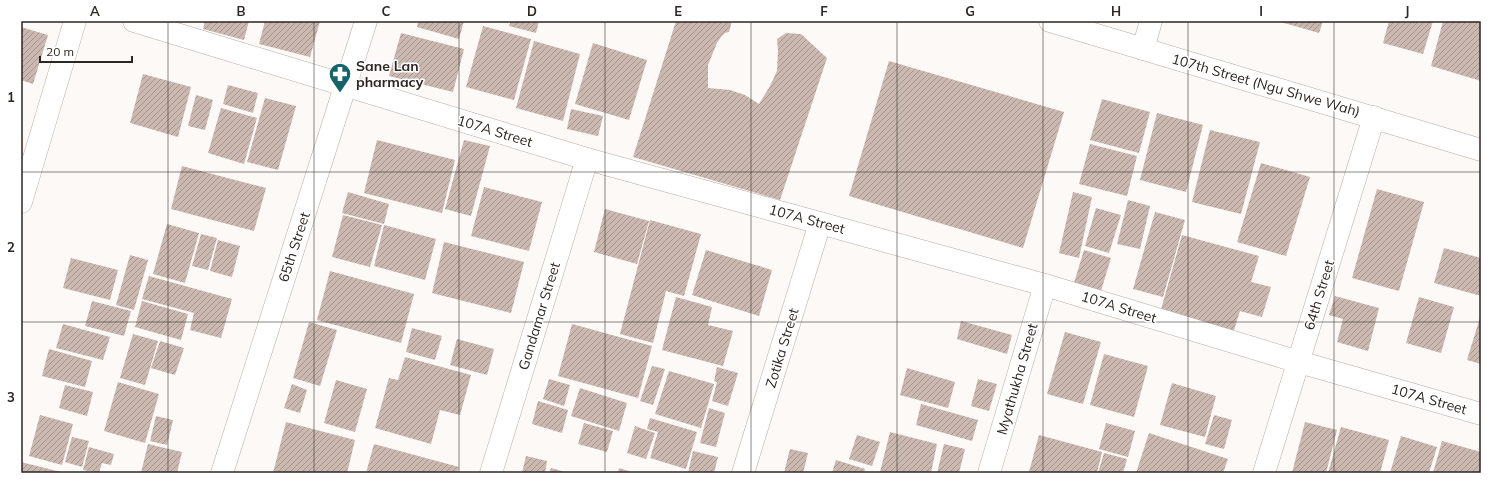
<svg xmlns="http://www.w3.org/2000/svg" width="1502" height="494" font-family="Mulish,sans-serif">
<defs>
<pattern id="building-hatch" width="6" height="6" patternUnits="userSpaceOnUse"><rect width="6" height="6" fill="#cbb9b1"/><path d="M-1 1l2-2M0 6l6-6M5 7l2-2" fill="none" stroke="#a59690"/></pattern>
</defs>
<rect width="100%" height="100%" fill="#fcf9f7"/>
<g fill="url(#building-hatch)">
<path d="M205,21H249L244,40L203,29Z"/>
<path d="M265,21H320L310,57L259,44Z"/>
<path d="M418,21H464L459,39L417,27Z"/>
<path d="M511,21H539L536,33L509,26Z"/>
<path d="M676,21H732L729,32L725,33L721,37L717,43L708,65V88L730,90L745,95L759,104L770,86L777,71L778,50L777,39L786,33L801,34L827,58L780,200L633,157Z"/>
<path d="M1277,21H1323L1319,33Z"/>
<path d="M1389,21H1433L1423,54L1383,43Z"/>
<path d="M1443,21H1481V81L1431,66Z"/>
<path d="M483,26L531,39L514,100L466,87Z"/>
<path d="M21,27L48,35L33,84L21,80Z"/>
<path d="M401,33L464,49L453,92L389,76Z"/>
<path d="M534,41L580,54L563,121L516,108Z"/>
<path d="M593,43L647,60L629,120L575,104Z"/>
<path d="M889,61L1064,112L1023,248L849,196Z"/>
<path d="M143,74L191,87L178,137L130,123Z"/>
<path d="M228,85L258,93L253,113L223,104Z"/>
<path d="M196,95L213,100L205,130L188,126Z"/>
<path d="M265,98L296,106L278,170L247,162Z"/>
<path d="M1102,99L1150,112L1139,153L1090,140Z"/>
<path d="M221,108L257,118L244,164L208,153Z"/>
<path d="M571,109L603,116L598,136L567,129Z"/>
<path d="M1157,113L1203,125L1186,192L1140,180Z"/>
<path d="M1210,130L1260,142L1241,214L1192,202Z"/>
<path d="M377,140L455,160L442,213L364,193Z"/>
<path d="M464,140L490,146L471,216L445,209Z"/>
<path d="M1090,144L1137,156L1127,196L1079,184Z"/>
<path d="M1261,163L1310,177L1286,256L1237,242Z"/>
<path d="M182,166L266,188L254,231L171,209Z"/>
<path d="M484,187L542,202L529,251L471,236Z"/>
<path d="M1377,189L1424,202L1399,291L1352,278Z"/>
<path d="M348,192L389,204L384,224L342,213Z"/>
<path d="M1073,192L1092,197L1079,258L1059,253Z"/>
<path d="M1128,200L1150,206L1140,249L1117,244Z"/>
<path d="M1096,208L1121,215L1109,253L1085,246Z"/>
<path d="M605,209L649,221L637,264L594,252Z"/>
<path d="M1155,212L1185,220L1163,297L1133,289Z"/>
<path d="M343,215L382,225L370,267L332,257Z"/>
<path d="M650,220L701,234L684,296L666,291L653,343L620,334Z"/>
<path d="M167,224L199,233L185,283L153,274Z"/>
<path d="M384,225L436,239L425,280L374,266Z"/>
<path d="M201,234L217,238L208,270L192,266Z"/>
<path d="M1182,235L1259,256L1251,282L1271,287L1262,317L1240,311L1233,333L1160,313Z"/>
<path d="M218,240L240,246L232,277L210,271Z"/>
<path d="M444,242L524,262L511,313L432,293Z"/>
<path d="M1444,248L1481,258V296L1434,283Z"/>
<path d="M706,250L772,270L759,316L692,295Z"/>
<path d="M1084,250L1111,258L1101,291L1074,283Z"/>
<path d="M130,255L148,260L134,310L116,305Z"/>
<path d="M71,258L118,270L110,300L63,288Z"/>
<path d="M330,271L414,294L401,343L317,320Z"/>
<path d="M149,276L232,299L221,338L190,330L194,313L142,299Z"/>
<path d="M1335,296L1379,308L1368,351L1337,342L1343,319L1329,315Z"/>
<path d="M676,297L712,307L708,325L733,331L723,366L662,350Z"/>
<path d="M1419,297L1454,307L1441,353L1406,343Z"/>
<path d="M92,301L131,311L124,336L85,326Z"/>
<path d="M142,301L188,314L181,340L135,327Z"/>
<path d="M1481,314V364L1467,360Z"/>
<path d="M961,321L1012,335L1007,354L957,339Z"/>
<path d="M309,322L337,330L320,386L293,378Z"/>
<path d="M63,324L110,337L103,360L56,348Z"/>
<path d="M572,324L652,346L638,398L558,376Z"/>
<path d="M412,328L442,336L435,360L406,352Z"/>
<path d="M1065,332L1101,342L1083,404L1047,394Z"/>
<path d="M133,334L158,341L145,385L120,378Z"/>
<path d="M457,339L494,349L487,375L450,365Z"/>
<path d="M160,341L184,348L175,375L151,368Z"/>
<path d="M49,349L92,361L85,387L42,376Z"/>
<path d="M1104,354L1148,366L1134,417L1090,405Z"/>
<path d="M405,357L471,375L460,415L440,410L431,444L375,428L389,378L398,380Z"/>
<path d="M652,366L665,369L653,405L640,401Z"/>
<path d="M717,367L738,373L728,406L712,401L717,382L714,381Z"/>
<path d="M907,368L955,382L948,408L900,395Z"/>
<path d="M669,371L714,384L701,428L655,414Z"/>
<path d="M549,379L570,385L564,406L543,399Z"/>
<path d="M978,379L997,384L989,411L971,406Z"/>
<path d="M336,380L367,389L355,432L324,423Z"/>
<path d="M118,382L159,394L145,443L104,431Z"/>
<path d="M1172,383L1216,396L1205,437L1160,425Z"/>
<path d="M292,384L307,390L300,413L284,408Z"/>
<path d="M65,385L93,392L87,416L59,408Z"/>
<path d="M580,388L627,403L619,431L571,416Z"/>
<path d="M538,401L568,410L562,433L532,424Z"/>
<path d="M921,404L978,420L972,441L916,425Z"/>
<path d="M709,408L725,413L716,447L700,443Z"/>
<path d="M40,415L73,424L62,465L29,456Z"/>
<path d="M1214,415L1232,420L1224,449L1205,444Z"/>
<path d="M156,416L173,420L167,445L150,441Z"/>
<path d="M650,418L697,432L686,469L650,458L658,432L647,429Z"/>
<path d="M286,422L355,440L347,473H273Z"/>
<path d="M1305,422L1337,430L1326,473H1292Z"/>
<path d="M584,423L613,431L607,452L578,444Z"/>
<path d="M1106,423L1135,431L1128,457L1099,449Z"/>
<path d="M635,426L655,433L646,459L627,453Z"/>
<path d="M1341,427L1389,440L1380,473H1328Z"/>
<path d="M890,432L937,444L931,473H886L880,472Z"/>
<path d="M1149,433L1228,459L1223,473H1136Z"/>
<path d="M857,435L880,442L872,466L849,459Z"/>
<path d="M1039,435L1102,452L1097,473L1029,472Z"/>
<path d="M1401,436L1437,447L1429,473H1390Z"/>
<path d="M72,437L89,441L82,467L65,462Z"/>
<path d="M1442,441L1481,452V473H1433Z"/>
<path d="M148,444L182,452L177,473H141Z"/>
<path d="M374,444L459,467L457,473H366Z"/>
<path d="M944,444L965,449L959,473H937Z"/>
<path d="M89,447L114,454L111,465L102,463L99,473L83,470Z"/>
<path d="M790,449L808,453L803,473H784Z"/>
<path d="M693,451L718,457L714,473H688Z"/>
<path d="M1104,453L1127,459L1123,473H1098Z"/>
<path d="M526,456L547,461L545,473H522Z"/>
<path d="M836,460L865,469L864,473H832Z"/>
<path d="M21,462L61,472V473H21Z"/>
<path d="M551,468L569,473H549Z"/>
<path d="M619,468L635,473H618Z"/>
</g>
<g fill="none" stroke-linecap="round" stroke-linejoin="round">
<g stroke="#bcaba2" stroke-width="23">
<g id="minor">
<path d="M134,21L587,159L1045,285L1299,362L1481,414"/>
<path d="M21,202L75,21"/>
<path d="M491,473L587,159"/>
<path d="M743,473L820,223"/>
<path d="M989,473L1045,285"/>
<path d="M1264,473L1374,117"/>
</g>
</g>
<g stroke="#bcaba2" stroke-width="23">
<g id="tertiary">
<path d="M1143,49L1151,21"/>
<path d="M222,473L366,21"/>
</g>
</g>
<g stroke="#bcaba2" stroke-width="23">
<path id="secondary" d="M1050,21L1481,150"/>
</g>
<use href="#minor" stroke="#fff" stroke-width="22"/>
<use href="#tertiary" stroke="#fff" stroke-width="22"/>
<use href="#secondary" stroke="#fff" stroke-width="22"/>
</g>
<path fill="none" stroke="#2d2623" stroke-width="1" stroke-opacity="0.55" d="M168,21V473M314,21V473M459,21V473M605,21V473M751,21V473M897,21V473M1043,21V473M1188,21V473M1334,21V473M21,172H1481M21,322H1481"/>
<defs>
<g id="pharmacy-pin" transform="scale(1.15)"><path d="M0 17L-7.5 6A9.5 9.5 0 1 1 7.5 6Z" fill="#16636c" stroke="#fff"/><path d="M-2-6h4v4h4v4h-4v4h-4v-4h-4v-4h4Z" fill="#fff"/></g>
</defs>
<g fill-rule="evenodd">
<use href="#pharmacy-pin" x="340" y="74"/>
</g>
<g text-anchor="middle" stroke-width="3" stroke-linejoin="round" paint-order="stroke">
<g font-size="14" font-weight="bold" fill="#2d2623" stroke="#fff" text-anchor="start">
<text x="356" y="71">Sane Lan<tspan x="356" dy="16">pharmacy</tspan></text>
</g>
<g font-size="14" fill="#2d2623" stroke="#fff">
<text transform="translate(1266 85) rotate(16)" y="5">107th Street (Ngu Shwe Wah)</text>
<text transform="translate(495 131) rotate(17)" y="5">107A Street</text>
<text transform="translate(807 219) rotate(15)" y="5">107A Street</text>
<text transform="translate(294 247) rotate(-72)" y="5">65th Street</text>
<text transform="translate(1319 295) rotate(-73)" y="5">64th Street</text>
<text transform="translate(1119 307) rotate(17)" y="5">107A Street</text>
<text transform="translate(539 316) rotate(-73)" y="5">Gandamar Street</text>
<text transform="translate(782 348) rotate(-73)" y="5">Zotika Street</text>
<text transform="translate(1017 379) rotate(-74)" y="5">Myathukha Street</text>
<text transform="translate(1429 399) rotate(16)" y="5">107A Street</text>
</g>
</g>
<rect width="1502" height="494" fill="none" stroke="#ffffff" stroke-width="44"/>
<path d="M40 56v6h92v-6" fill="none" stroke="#2d2623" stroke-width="2"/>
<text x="46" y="56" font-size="12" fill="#2d2623" stroke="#ffffff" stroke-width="3" paint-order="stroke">20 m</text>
<rect x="22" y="22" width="1458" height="450" fill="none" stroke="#2d2623" stroke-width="1.5"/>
<g font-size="13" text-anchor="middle" font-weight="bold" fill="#2d2623">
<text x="95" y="16">A</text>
<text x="241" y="16">B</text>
<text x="386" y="16">C</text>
<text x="532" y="16">D</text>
<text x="678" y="16">E</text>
<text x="824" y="16">F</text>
<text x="970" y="16">G</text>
<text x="1116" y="16">H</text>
<text x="1261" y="16">I</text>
<text x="1407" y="16">J</text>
<text x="11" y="102">1</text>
<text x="11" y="252">2</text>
<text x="11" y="402">3</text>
</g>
</svg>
